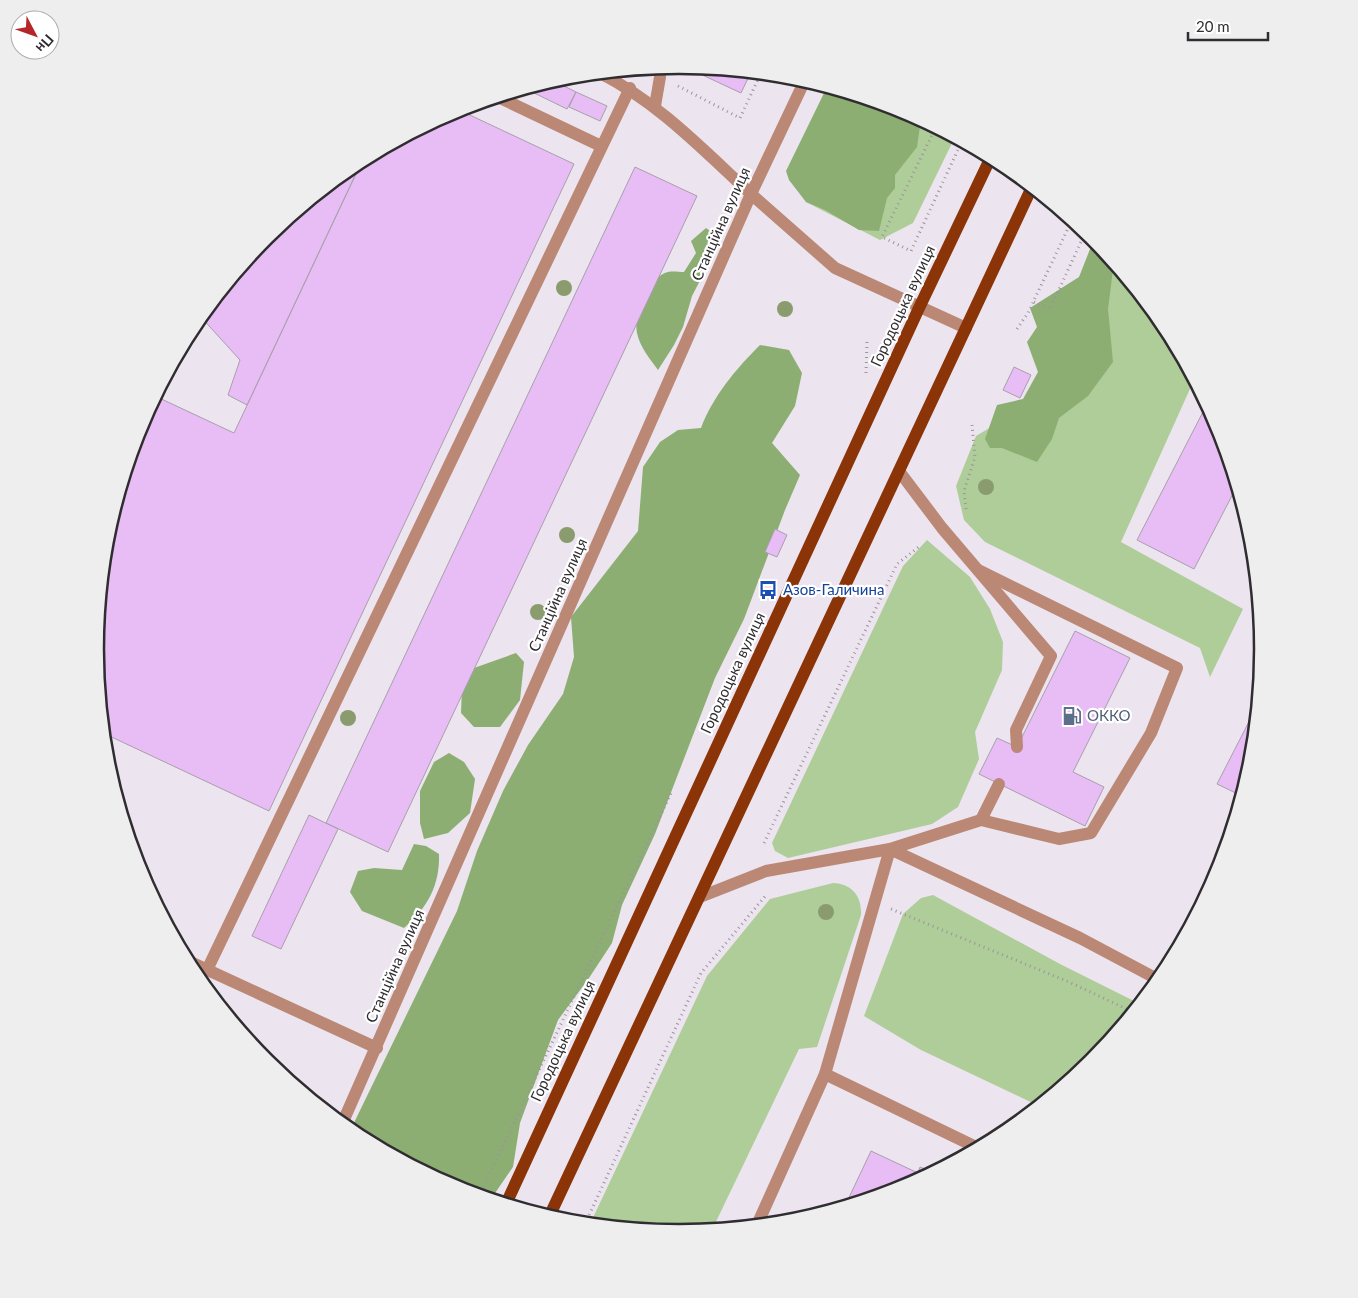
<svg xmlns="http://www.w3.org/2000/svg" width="1358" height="1298" font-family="Lato,sans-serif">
<rect width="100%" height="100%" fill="#ece4ef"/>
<g fill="#afcd99">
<path d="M903,110L955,137L913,223L880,240L806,202L793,166Z"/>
<path d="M1098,243L1165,325L1194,380L1121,542L1243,609L1210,677L1200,648L985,542L964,520L956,486L976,436L1023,408Z"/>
<path d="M927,540L970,577L990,609L1003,642L1002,670L975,732L979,759L958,807L932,824L788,858L775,851L772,843L903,566Z"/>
<path d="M833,883C852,884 862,896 861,915L817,1047L799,1049L712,1230L679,1233L590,1224L707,976L770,899Z"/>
<path d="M933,895L1060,964L1140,1004L1092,1062L1039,1106L921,1050L864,1016L903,914L921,898Z"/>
</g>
<g fill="#8cae72">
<path d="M827,87L903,110L921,119L917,147L895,175V188L887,198L879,231L859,230L825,210L806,202L789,180L786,171Z"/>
<path d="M706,228L717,236L708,265L692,296L683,327L674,345L658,370C650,359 640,347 637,333C633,314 648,277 668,272C673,271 679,272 684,272L696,253L691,241Z"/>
<path d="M1094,239L1114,262L1108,309L1113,362L1088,396L1059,418L1052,439L1037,462L1002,448H990L985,439L997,405L1023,399L1038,372L1027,342L1037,327L1030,308L1079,277Z"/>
<path d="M760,345L789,350L802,373L795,406L772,443L800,475L785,510L744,619L715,678L655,834L622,905L612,943L589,978L558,1020L520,1123L513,1167L491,1199L455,1188L350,1131L457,911L477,851L503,791L528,745L563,694L574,657L571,617L638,531L643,467L660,442L678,430L701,428C713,396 736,369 760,345Z"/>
<path d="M516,653L524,662L520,700L500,727H474L461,713L462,688L474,668Z"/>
<path d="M449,753L464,762L475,779L470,813L448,833L424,839L420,823V791L434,762Z"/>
<path d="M414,844L426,846L439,854C440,886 427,908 404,928L362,911L350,892L358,871L374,868L402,870Z"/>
</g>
<g fill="#e8bcf5" stroke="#a7a0aa">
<path d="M681,65L751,72L741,93Z"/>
<path d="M552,80L576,92L567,109L528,90L529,87Z"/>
<path d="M576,92L607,106L600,121L569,107Z"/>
<path d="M457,109L574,164L269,811L103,733L95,649L106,535L140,425L155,396L234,433L363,159Z"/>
<path d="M353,165L359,167L247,405L228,395L240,360L200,316L266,236Z"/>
<path d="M635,167L697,196L388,852L326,823Z"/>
<path d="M1014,367L1031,375L1020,398L1003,390Z"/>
<path d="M1205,408L1211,411L1219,426L1237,486L1194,569L1137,540Z"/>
<path d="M775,529L787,535L777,557L765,552Z"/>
<path d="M1075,631L1130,658L1073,772L1104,787L1085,826L979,774L997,738L1017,747Z"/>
<path d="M1258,704L1252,763L1242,796L1217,784Z"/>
<path d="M309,815L338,829L281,949L252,936Z"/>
<path d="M871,1151L918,1173L914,1183L902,1189L845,1206Z"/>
<path d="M920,1167L933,1172L914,1183L918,1173Z"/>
</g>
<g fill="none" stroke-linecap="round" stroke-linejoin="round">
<g stroke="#9b959d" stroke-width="3" stroke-dasharray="1 4" stroke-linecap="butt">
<path d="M678,86L740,118L761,73"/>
<path d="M936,127L882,237L911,251L962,141"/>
<path d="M1034,302L1050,309L1086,231"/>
<path d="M1017,329L1028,313L1072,220"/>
<path d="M866,373L867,342"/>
<path d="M966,509L964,491L975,457L972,425"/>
<path d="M764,843L897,564L920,546"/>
<path d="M891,909L1069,982L1133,1012"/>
<path d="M479,1196L672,791"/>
<path d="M585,1224L701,973L767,894"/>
</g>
<g stroke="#ba8875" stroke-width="12">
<path d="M600,73C659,103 703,150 751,194"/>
<path d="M498,97L601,146"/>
<path d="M655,106L660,77L659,67"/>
<path d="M899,471L942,528L1051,656L1016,730L1017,747"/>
<path d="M981,820L999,784"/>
<path d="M700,897L766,871L890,849L981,820L1059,839L1091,833L1151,733L1177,668L978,570"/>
<path d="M186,960L377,1048"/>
<path d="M207,970L630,88"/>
<path d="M978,1148L825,1074L890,849L1080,938L1159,980"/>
<path d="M757,1225L825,1074"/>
</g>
<g stroke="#ba8875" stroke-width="12">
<path d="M751,194L835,268L966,328"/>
<path d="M342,1124L751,194L805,80"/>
</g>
<g stroke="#8b3408" stroke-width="12">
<path d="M506,1204L919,308L991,157"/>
<path d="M549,1217L1032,187"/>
</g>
</g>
<g fill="#8a9b6e">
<circle cx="564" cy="288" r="8"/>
<circle cx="785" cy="309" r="8"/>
<circle cx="986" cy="487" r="8"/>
<circle cx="567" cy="535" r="8"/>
<circle cx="538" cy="612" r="8"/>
<circle cx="348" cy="718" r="8"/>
<circle cx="826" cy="912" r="8"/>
</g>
<defs>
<g id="bus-bare" transform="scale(1.5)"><path d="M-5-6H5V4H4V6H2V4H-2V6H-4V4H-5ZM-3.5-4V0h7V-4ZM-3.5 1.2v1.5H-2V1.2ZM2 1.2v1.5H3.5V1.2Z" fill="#1a4fb4" stroke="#fff" stroke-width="2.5" paint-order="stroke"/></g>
<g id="fuel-bare" transform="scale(1.5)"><path d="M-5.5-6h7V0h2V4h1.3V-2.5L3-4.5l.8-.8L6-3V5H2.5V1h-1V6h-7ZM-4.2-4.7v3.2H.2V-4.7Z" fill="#5c6f8a" stroke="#fff" stroke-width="2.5" paint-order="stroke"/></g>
</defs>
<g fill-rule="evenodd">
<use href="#bus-bare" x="768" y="590"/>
<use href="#fuel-bare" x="1072" y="716"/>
</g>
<g text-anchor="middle" stroke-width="4.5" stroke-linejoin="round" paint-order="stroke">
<g font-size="15" fill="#302d31" stroke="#fff">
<text transform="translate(721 224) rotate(-66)" y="5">Станційна вулиця</text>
<text transform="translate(903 306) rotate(-65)" y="5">Городоцька вулиця</text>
<text transform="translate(558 595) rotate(-66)" y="5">Станційна вулиця</text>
<text transform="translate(733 673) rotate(-65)" y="5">Городоцька вулиця</text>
<text transform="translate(395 966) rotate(-66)" y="5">Станційна вулиця</text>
<text transform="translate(563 1041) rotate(-65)" y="5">Городоцька вулиця</text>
</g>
<g font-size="15" fill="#164399" stroke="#fff" text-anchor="start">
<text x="783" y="595">Азов-Галичина</text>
</g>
<g font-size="15" fill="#4e5e75" stroke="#fff" text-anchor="start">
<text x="1087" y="721">ОККО</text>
</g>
</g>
<path d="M0 0H1358V1298H0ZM104 649a575 575 0 1 1 1150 0a575 575 0 1 1-1150 0Z" fill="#eeeeef" fill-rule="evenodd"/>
<path fill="none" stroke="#302d31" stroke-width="2.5" d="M104 649a575 575 0 1 1 1150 0a575 575 0 1 1-1150 0Z"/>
<g transform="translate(35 35) rotate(131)"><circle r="24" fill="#ffffff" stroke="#acabad"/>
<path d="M0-4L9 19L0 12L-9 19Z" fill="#b5252a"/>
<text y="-8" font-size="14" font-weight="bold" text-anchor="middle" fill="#302d31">Пн</text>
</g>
<path d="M1188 32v8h80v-8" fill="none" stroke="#302d31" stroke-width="2.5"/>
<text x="1196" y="32" font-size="15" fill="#302d31" stroke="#ffffff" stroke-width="4" paint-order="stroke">20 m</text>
</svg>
